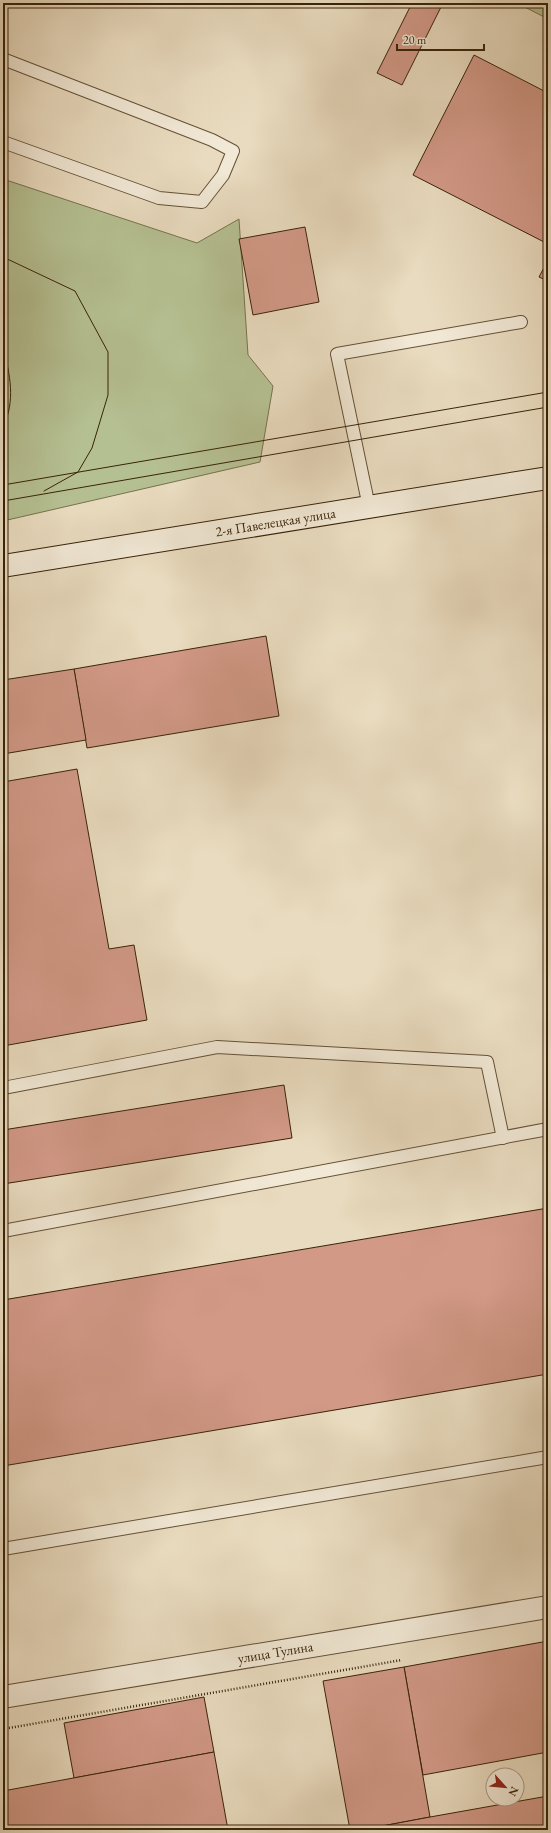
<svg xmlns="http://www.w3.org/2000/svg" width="551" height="1833" font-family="'EB Garamond',serif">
<rect width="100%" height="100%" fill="#e9dbbf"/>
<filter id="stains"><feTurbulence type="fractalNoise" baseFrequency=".005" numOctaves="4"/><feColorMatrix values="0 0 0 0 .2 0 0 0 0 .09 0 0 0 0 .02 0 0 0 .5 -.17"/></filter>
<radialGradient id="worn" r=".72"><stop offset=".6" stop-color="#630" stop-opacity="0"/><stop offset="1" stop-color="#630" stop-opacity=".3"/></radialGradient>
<g fill="#b5c092" stroke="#77724d">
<path d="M517,3H548V19Z"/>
<path d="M3,179L197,243L239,219L248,355L273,386L260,462L3,521Z"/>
</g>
<g fill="#d29987" stroke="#392308">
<path d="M412,3H443L402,85L377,73Z"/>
<path d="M474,55L548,93V244L413,175Z"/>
<path d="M305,227L319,302L253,315L239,239Z"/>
<path d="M548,260V281L539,277Z"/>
<path d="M266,636L279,716L87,748L74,669Z"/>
<path d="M74,669L86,740L3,754V680Z"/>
<path d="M77,769L109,949L134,945L147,1020L3,1046V782Z"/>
<path d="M284,1085L292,1138L3,1184V1130Z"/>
<path d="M548,1208V1374L3,1466V1300Z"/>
<path d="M548,1641V1752L423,1775L404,1667Z"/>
<path d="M404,1667L430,1817L361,1830H350L323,1681Z"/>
<path d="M204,1697L214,1752L74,1778L64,1723Z"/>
<path d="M214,1752L228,1830H3V1791Z"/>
<path d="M548,1796V1830H361L430,1817Z"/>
</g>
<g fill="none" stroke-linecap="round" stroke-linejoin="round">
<g stroke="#655136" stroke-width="14">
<g id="service">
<path d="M3,59L212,140L233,151L223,175L202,202L159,198L3,142"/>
<path d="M369,507L337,354L521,322"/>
<path d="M3,1088L217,1047L487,1062L503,1138"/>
<path d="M3,1231L548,1129"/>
<path d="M3,1549L548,1457"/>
</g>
</g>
<g stroke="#655136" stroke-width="24">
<g id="minor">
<path id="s1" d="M3,1697L548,1607"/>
</g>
</g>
<g stroke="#392308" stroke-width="24">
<g id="secondary">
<path id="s2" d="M3,566L548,478"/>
</g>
</g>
<path stroke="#392308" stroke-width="2.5" stroke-dasharray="1 2" stroke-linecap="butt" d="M3,1729L402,1660"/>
<use href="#service" stroke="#f1e8d5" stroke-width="12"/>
<use href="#minor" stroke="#f1e8d5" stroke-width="22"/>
<use href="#secondary" stroke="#f1e8d5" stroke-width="22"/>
<g stroke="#392308" stroke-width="1">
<path d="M3,257L75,291L108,352V395L92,448L78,472L44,491"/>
<path d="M3,346C10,376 16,399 3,428"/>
<path d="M3,485L548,392"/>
<path d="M3,501L548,407"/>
</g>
</g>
<g text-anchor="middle" stroke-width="3" stroke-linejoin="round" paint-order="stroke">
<g font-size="14" fill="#392308" stroke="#f1e8d5">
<text dy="5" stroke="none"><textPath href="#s2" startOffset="276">2-я Павелецкая улица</textPath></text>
<text dy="5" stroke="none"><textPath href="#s1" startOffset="276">улица Тулина</textPath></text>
</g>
</g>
<rect width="551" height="1833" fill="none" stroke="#e9dbbf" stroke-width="16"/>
<rect x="4" y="4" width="543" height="1825" fill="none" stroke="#392308" stroke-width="2"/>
<rect x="8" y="8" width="535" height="1817" fill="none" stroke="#392308"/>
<g transform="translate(505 1787) rotate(117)"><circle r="19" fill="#f1e8d5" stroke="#a79983"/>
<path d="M0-3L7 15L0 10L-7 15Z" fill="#8f2418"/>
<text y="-6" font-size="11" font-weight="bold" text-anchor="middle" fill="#392308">N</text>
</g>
<path d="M397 44v6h87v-6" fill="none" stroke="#392308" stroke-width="2"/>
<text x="403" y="44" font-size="12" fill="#392308" stroke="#f1e8d5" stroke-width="3" paint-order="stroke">20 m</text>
<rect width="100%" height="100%" filter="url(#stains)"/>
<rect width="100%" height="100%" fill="url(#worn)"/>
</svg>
